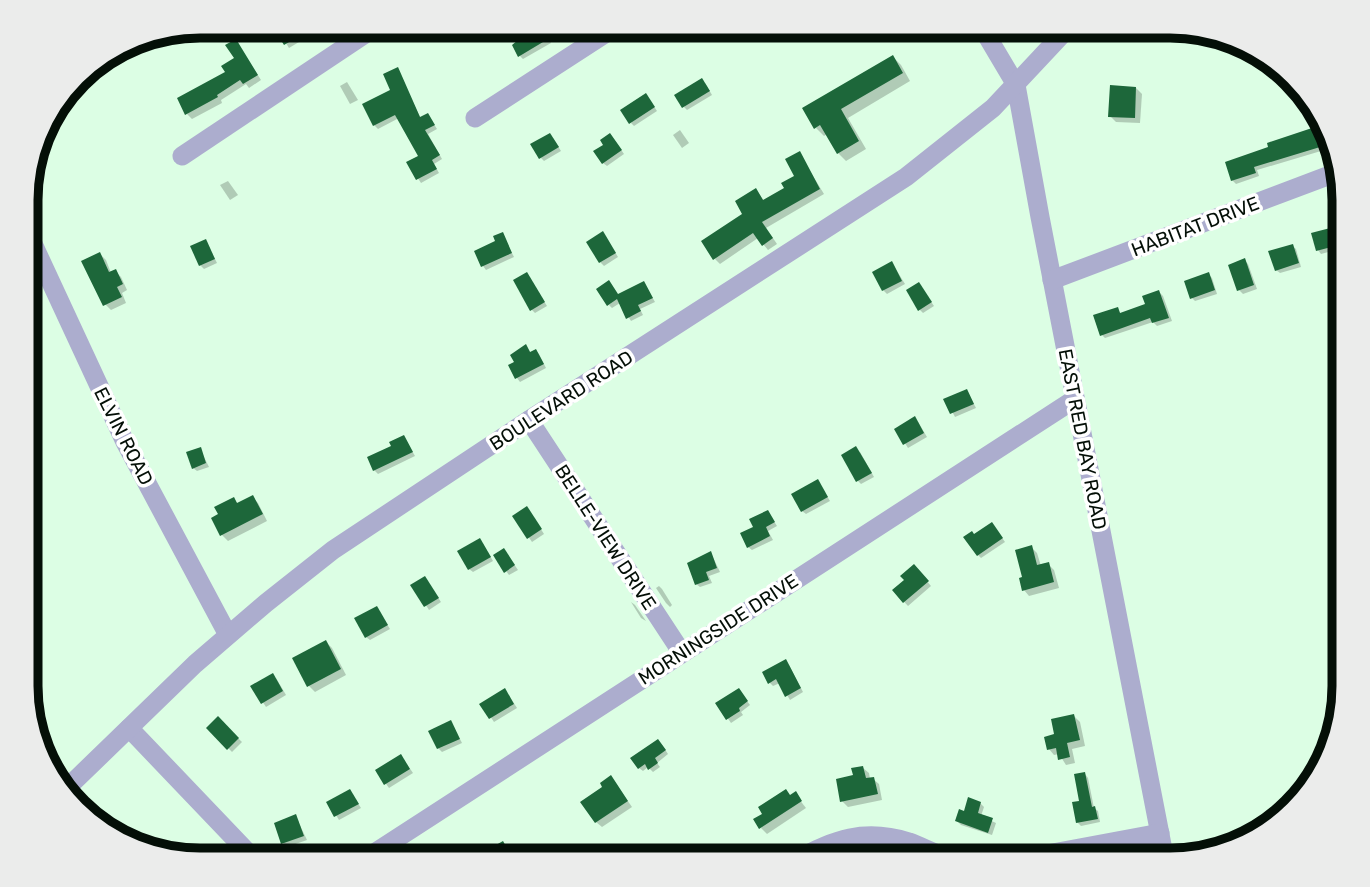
<svg xmlns="http://www.w3.org/2000/svg" width="1370" height="887" font-family="Rubik,sans-serif">
<rect width="100%" height="100%" fill="#dcfee4"/>
<g fill="#0003">
<path d="M522,26H542L551,43L523,59L520,56L526,36Z"/>
<path d="M789,26H803L794,31Z"/>
<path d="M928,26H943L944,28L933,33Z"/>
<path d="M296,27L304,39L289,48L279,32Z"/>
<path d="M236,41L261,80L249,88L246,84L221,100L222,103L192,119L187,114L227,72L236,59Z"/>
<path d="M893,57L901,65L910,81L848,118L866,149L846,161L838,153L827,134L824,136L816,128Z"/>
<path d="M397,70L421,119L428,115L437,129L428,134L442,159L434,164L439,173L421,183L408,163L421,156L399,118L378,129L374,125L392,91Z"/>
<path d="M347,82L358,100L350,104L340,86Z"/>
<path d="M705,83L712,95L687,110L684,107Z"/>
<path d="M1136,88L1142,94L1140,123L1116,122L1110,116Z"/>
<path d="M649,99L657,111L634,126L631,123Z"/>
<path d="M1324,126L1331,148L1257,170L1259,176L1236,184L1232,180L1271,148Z"/>
<path d="M680,130L689,143L682,148L673,135Z"/>
<path d="M553,138L561,151L544,161L541,158Z"/>
<path d="M613,138L624,154L607,166L603,163Z"/>
<path d="M799,153L824,194L766,228L777,244L768,250L758,238L720,264L715,259L745,214L756,190L765,202L786,189L796,177Z"/>
<path d="M228,181L238,195L230,200L220,185Z"/>
<path d="M1337,228L1341,232L1343,248L1321,254L1318,250Z"/>
<path d="M502,234L514,257L486,270L483,266Z"/>
<path d="M606,237L618,257L604,266L600,262Z"/>
<path d="M206,241L217,263L204,269L200,265Z"/>
<path d="M1292,246L1296,249L1301,267L1280,273L1276,270Z"/>
<path d="M100,254L106,260L111,273L115,271L121,277L127,290L122,293L126,303L111,310L105,304Z"/>
<path d="M1244,260L1248,264L1257,289L1243,294L1239,290L1230,266Z"/>
<path d="M892,263L905,284L887,294L883,290Z"/>
<path d="M527,274L547,306L535,313L532,310Z"/>
<path d="M1208,274L1212,278L1217,294L1195,301L1192,298Z"/>
<path d="M644,283L655,302L640,309L643,315L631,321L620,303L612,308L609,305L619,296Z"/>
<path d="M919,284L934,306L923,313L920,310Z"/>
<path d="M1159,292L1163,296L1172,321L1157,326L1153,322L1105,338L1102,335L1117,309L1121,314L1148,305Z"/>
<path d="M526,346L531,353L536,351L539,354L546,368L520,382L517,378L516,363Z"/>
<path d="M967,391L976,408L955,417L946,400Z"/>
<path d="M918,422L927,437L908,448L896,429Z"/>
<path d="M404,437L415,456L378,474L374,470Z"/>
<path d="M200,449L209,467L197,471L193,468Z"/>
<path d="M860,452L874,477L861,484L858,481Z"/>
<path d="M818,481L830,501L806,514L802,511Z"/>
<path d="M252,497L258,503L267,521L228,541L222,535L213,518L220,515L233,499L238,504Z"/>
<path d="M530,512L544,534L532,542L514,516Z"/>
<path d="M768,512L777,526L768,531L773,540L752,550L748,547L755,528Z"/>
<path d="M995,528L1005,542L981,558L978,555L975,536Z"/>
<path d="M483,544L493,561L473,572L469,569Z"/>
<path d="M1031,547L1037,553L1041,566L1048,564L1054,570L1059,588L1029,596L1024,590Z"/>
<path d="M711,553L720,572L709,576L712,583L700,587L696,584Z"/>
<path d="M507,554L518,570L509,575L495,556Z"/>
<path d="M914,566L931,586L908,606L894,591L906,580Z"/>
<path d="M425,578L441,602L429,610L413,585Z"/>
<path d="M659,586L662,589L672,605L670,607L666,603L656,588Z"/>
<path d="M631,602L635,605L646,621L641,618Z"/>
<path d="M377,608L390,629L370,640L366,637Z"/>
<path d="M326,642L332,648L346,675L315,692L309,686Z"/>
<path d="M789,665L803,692L790,700L780,683L773,686L769,682Z"/>
<path d="M276,678L286,695L266,707L253,687Z"/>
<path d="M739,690L750,705L741,712L743,715L731,723L718,704Z"/>
<path d="M508,694L517,708L494,722L482,704Z"/>
<path d="M1074,716L1080,722L1085,746L1072,749L1075,763L1066,765L1059,754L1054,755L1049,749L1056,736Z"/>
<path d="M218,719L242,742L232,752L209,728Z"/>
<path d="M451,722L462,743L442,752L438,748Z"/>
<path d="M662,745L668,754L657,763L660,767L653,772L648,767L643,771L639,768Z"/>
<path d="M404,760L413,773L389,788L377,771Z"/>
<path d="M863,768L869,773L870,779H873L879,784L882,800L848,807L842,801Z"/>
<path d="M1085,774L1088,778L1094,808L1098,811L1100,822L1081,826L1077,822Z"/>
<path d="M611,777L632,807L602,827L596,822L605,788Z"/>
<path d="M350,791L361,808L339,820L328,802Z"/>
<path d="M795,794L806,808L767,834L761,828Z"/>
<path d="M980,803L984,807L981,816L996,823L992,835L961,825L957,821Z"/>
<path d="M296,817L307,840L287,847L283,843Z"/>
<path d="M503,843L513,857L506,861H464L463,858L474,853L478,857Z"/>
<path d="M186,846L193,853L199,861L177,854Z"/>
<path d="M691,852L695,856L702,852L709,861H676Z"/>
</g>
<g fill="#1d673a">
<path d="M285,26H296L301,35L284,45L276,32Z"/>
<path d="M520,26H542L548,39L518,57L512,45L524,35Z"/>
<path d="M236,39L258,75L243,84L240,80L217,95L218,97L185,115L177,98L225,72L221,66L234,58L225,45Z"/>
<path d="M893,55L903,73L841,109L859,141L837,154L820,125L814,129L802,108Z"/>
<path d="M398,67L420,117L428,113L435,125L425,130L440,155L432,160L437,169L416,180L406,162L418,156L395,115L373,126L362,104L390,90L383,74Z"/>
<path d="M702,78L710,91L682,108L674,95Z"/>
<path d="M1110,85L1136,87L1135,118L1108,117Z"/>
<path d="M646,93L655,107L629,124L620,110Z"/>
<path d="M1324,124L1330,144L1254,167L1256,173L1231,181L1225,162L1268,147L1267,143Z"/>
<path d="M550,133L559,147L539,159L530,144Z"/>
<path d="M610,133L622,150L602,164L593,151L603,145L600,140Z"/>
<path d="M800,151L820,189L762,222L773,238L762,246L753,233L713,260L701,241L742,214L735,201L756,188L763,200L784,188L781,183L794,176L785,159Z"/>
<path d="M1338,226L1343,244L1316,251L1311,233Z"/>
<path d="M603,231L616,253L599,263L586,242Z"/>
<path d="M503,232L512,253L481,267L474,251L495,241L493,236Z"/>
<path d="M206,239L215,259L199,266L190,246Z"/>
<path d="M1293,244L1299,263L1275,271L1268,251Z"/>
<path d="M100,252L109,272L116,269L123,284L117,287L122,297L103,306L81,261Z"/>
<path d="M1245,258L1254,285L1237,291L1228,265Z"/>
<path d="M892,261L902,281L882,291L872,272Z"/>
<path d="M527,272L545,302L530,311L513,280Z"/>
<path d="M1209,272L1215,290L1190,299L1184,281Z"/>
<path d="M609,280L618,294L644,281L653,298L638,305L641,311L626,319L617,299L607,306L596,289Z"/>
<path d="M919,282L932,302L918,311L906,290Z"/>
<path d="M1159,290L1169,318L1152,323L1150,318L1100,336L1093,315L1118,307L1120,313L1145,304L1142,296Z"/>
<path d="M526,344L530,352L536,349L544,364L515,379L508,365L514,362L510,355Z"/>
<path d="M967,389L974,404L950,414L943,399Z"/>
<path d="M915,416L924,433L903,445L894,429Z"/>
<path d="M404,435L413,452L373,471L367,457L391,446L389,442Z"/>
<path d="M856,446L872,473L856,482L841,455Z"/>
<path d="M201,447L206,463L192,469L186,452Z"/>
<path d="M818,479L828,497L801,512L791,494Z"/>
<path d="M253,495L263,514L220,536L211,518L218,514L214,507L234,497L237,503Z"/>
<path d="M527,506L542,529L527,539L512,516Z"/>
<path d="M768,510L775,522L766,527L770,536L747,548L740,533L753,527L749,519Z"/>
<path d="M992,522L1003,538L977,556L963,537L972,531L974,534Z"/>
<path d="M480,538L491,557L468,570L457,551Z"/>
<path d="M1032,545L1037,565L1049,562L1054,582L1022,591L1019,578L1022,577L1015,550Z"/>
<path d="M504,548L515,565L504,573L493,555Z"/>
<path d="M711,551L717,568L706,572L709,580L695,585L687,563Z"/>
<path d="M914,564L929,581L903,603L892,590L904,580L900,576Z"/>
<path d="M425,576L439,598L424,607L410,585Z"/>
<path d="M377,606L388,625L365,638L354,618Z"/>
<path d="M326,640L341,669L307,687L292,658Z"/>
<path d="M786,659L801,688L785,697L776,679L768,684L762,672Z"/>
<path d="M273,673L283,691L261,704L250,686Z"/>
<path d="M505,688L514,704L489,719L479,704Z"/>
<path d="M739,688L748,701L739,708L740,711L726,720L715,703Z"/>
<path d="M1074,714L1080,740L1067,743L1070,757L1058,760L1056,748L1047,750L1044,737L1054,734L1051,719Z"/>
<path d="M218,716L239,738L227,750L206,728Z"/>
<path d="M451,720L460,739L437,749L428,731Z"/>
<path d="M658,739L666,750L655,758L658,763L648,770L645,764L638,769L630,758Z"/>
<path d="M401,754L410,769L384,785L375,770Z"/>
<path d="M863,766L866,778L874,777L878,794L840,802L836,779L853,775L851,768Z"/>
<path d="M1085,772L1092,807L1095,806L1098,819L1076,823L1072,802L1079,801L1074,774Z"/>
<path d="M611,775L628,801L595,823L580,802L602,787L600,783Z"/>
<path d="M350,789L359,804L334,817L326,802Z"/>
<path d="M786,789L790,795L796,791L802,801L759,829L753,819L762,814L758,807Z"/>
<path d="M968,797L981,802L978,813L993,818L988,833L955,821L959,809L964,811Z"/>
<path d="M296,814L304,836L281,844L274,823Z"/>
<path d="M503,841L508,850L501,855L504,861H468Z"/>
</g>
<g fill="none" stroke-linecap="round" stroke-linejoin="round">
<g stroke="#acadce" stroke-width="19">
<path d="M981,26L1016,85L1040,217L1165,860"/>
<path d="M475,118L617,26"/>
<path d="M182,156L377,26"/>
<path d="M28,233L125,442L228,635"/>
<path d="M1052,280L1338,172"/>
<path d="M529,420L682,653"/>
<path d="M129,728L256,861"/>
<path d="M65,790L195,664L266,603L333,550L529,420L906,177L993,108L1070,26"/>
<path d="M1016,860L1160,833"/>
<path d="M362,861L1075,399"/>
<path d="M795,861C833,839 865,828 909,842C925,848 939,856 955,860"/>
</g>
</g>
<g text-anchor="middle" stroke-width="7" stroke-linejoin="round" paint-order="stroke">
<g font-size="19" fill="#040f07" stroke="#fff">
<text transform="translate(1195 226) rotate(-21)" y="7">HABITAT DRIVE</text>
<text transform="translate(561 400) rotate(-33)" y="7">BOULEVARD ROAD</text>
<text transform="translate(124 436) rotate(63)" y="7">ELVIN ROAD</text>
<text transform="translate(1083 439) rotate(79)" y="7">EAST RED BAY ROAD</text>
<text transform="translate(606 537) rotate(57)" y="7">BELLE-VIEW DRIVE</text>
<text transform="translate(718 629) rotate(-33)" y="7">MORNINGSIDE DRIVE</text>
</g>
</g>
<path d="M0 0H1370V887H0ZM200 38H1170A162 162 0 0 1 1332 200V686A162 162 0 0 1 1170 848H200A162 162 0 0 1 38 686V200A162 162 0 0 1 200 38Z" fill="#ebeceb" fill-rule="evenodd"/>
<path fill="none" stroke="#040f07" stroke-width="9" d="M200 38H1170A162 162 0 0 1 1332 200V686A162 162 0 0 1 1170 848H200A162 162 0 0 1 38 686V200A162 162 0 0 1 200 38Z"/>
</svg>
